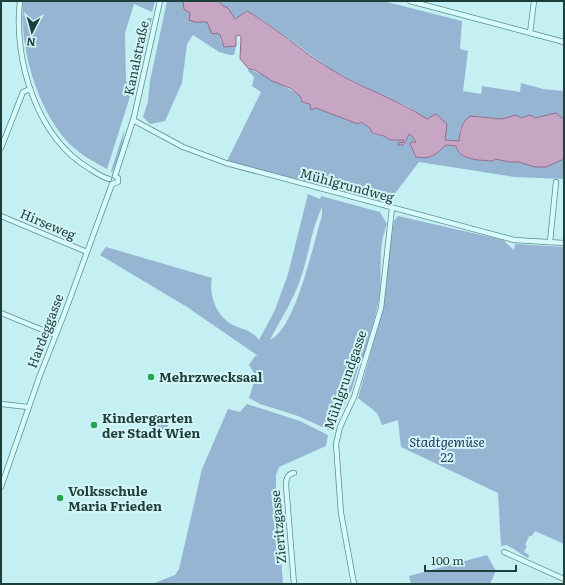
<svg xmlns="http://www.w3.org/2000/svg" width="565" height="585" font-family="Literata,serif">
<rect width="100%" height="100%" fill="#c4f0f3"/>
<g fill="#96b5d3" fill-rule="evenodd">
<path d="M23,1H155L152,12L134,4L125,33L126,81L133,87L107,169C92,161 76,152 65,139C36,105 19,46 23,1Z"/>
<path d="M167,1H183L185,9L190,13L195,22H207L220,35L221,42L236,46L234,55H230L219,52L193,35L187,44L182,83L165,121L150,124L143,117L148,101L150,81Z"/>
<path d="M219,1H383L462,21L460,49L468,51L463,91L481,94L482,86L520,92L521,83L543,89L564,91V118H562L556,113L535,118L530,115L521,118L516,115L502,119L475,116L460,128L459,141L445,140L427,119L407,106L375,92L332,70L263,20L247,11L239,17L233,18L228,8L223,6Z"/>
<path d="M148,18H152L137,82L136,79C137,59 135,34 148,18Z"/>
<path d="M249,69C254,70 297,92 300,96C301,98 301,100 302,102L310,104L311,110L316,108L358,124L361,122L370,128L372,134L385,136L390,140H404V142L398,143V145C407,146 405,141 409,134L411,135L416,143L411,142L410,144L416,157C430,160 436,154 446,145L456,146V148C468,160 479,160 493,161L494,159L509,162H519L535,166L546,167L564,159V179L515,177L419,162L393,196L390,204L227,161L261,92L252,86L254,77L248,71Z"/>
<path d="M125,128L121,151L112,173L111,171Z"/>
<path d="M308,194L320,199L321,196L380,212L387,224C377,247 383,274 379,298C375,321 368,343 362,365H359L352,389L331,431L298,416L260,404L249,398L256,376L249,365L255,356H258L187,307L100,255L106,247L212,278C208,296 218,319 235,326C245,330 252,331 259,340L275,310L288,274ZM322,207V216C313,244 296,328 270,340C280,320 293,301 300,280C309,255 311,230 322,207Z"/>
<path d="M398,216L503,240L514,250L515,244L564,247V544L535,531L532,536H529L525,545L527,546L524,552L529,555L528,558C520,554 514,548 506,545L501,546L498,493L401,447L398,420L382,425L377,413L358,398L383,309L389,252L394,221Z"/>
<path d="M247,404L300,421L328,435L326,446L279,467L276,475V489L283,584H152L175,575L179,569L202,469L228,409L240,412Z"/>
<path d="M159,414L171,418L165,433L149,428V423Z"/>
<path d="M487,555L496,571L490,584H411L409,576Z"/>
</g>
<path fill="#c6a6c3" stroke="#956b90" d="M183,1H219L223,6L228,8L235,19L247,11C277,28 302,52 332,70C363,89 397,99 427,119L436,114L447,124L445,140L459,141C460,131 461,123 470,116L502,119L516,115L521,118L530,115L535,118L556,113L562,118H564V159L546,167H535L519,162H509L495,159L493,161C482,160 459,161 456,146L446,145C436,154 431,160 416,157L410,144L411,142H416L411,135L409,134C405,141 407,146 398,145V143L404,142V140H390L384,136L372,133L370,128L361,122L358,124L316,108L311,110L310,104L302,102L300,96L290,88L272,81L255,70L249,69L240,59L241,37L239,35L236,36V46L224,47L220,35L217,33L212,34L207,22H195L189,20L190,13L184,9Z"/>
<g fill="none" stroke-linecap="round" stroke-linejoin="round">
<g stroke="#58908a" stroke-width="6">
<g id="street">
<path d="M20,1C13,60 37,138 90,169C96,173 102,177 109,179"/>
<path d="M410,1L564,42"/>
<path d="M530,33L534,1"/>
<path d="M133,120L183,147L226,163L514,240L564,243"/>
<path d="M1,148L23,92L30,89"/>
<path d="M115,176L134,117L160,1"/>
<path d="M112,184L118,182V178L115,176"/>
<path d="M1,216L87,252"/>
<path d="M550,242L556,182"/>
<path d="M1,313L55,335"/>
<path d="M1,404L28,407"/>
<path d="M294,473C287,474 286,479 286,485L294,584"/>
<path d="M1,487L40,375L65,312L112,184"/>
<path d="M504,552L564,579"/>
<path d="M354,584L341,513L336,444L340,427L354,397L381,308L392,208"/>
</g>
</g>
<use href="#street" stroke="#d8fafc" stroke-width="4.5"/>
</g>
<g fill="#21a650" stroke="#d4f6f9" stroke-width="1.5">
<circle cx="151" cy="377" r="4"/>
<circle cx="94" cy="425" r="4"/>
<circle cx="60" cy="498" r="4"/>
</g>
<g text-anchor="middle" stroke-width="4" stroke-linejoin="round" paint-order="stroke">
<g font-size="13" fill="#1d3e39" stroke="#d4f6f9">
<text transform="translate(136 58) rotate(-78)" y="5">Kanalstraße</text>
<text transform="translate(347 185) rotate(15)" y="5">Mühlgrundweg</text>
<text transform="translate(48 224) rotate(23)" y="5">Hirseweg</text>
<text transform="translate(45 331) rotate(-69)" y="5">Hardeggasse</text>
<text transform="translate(345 380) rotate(-71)" y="5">Mühlgrundgasse</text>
<text transform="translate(278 527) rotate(-95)" y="5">Zieritzgasse</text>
</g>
<g font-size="13" font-weight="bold" fill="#1d3e39" stroke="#d4f6f9" text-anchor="start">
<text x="159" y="382">Mehrzwecksaal</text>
<text x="102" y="423">Kindergarten<tspan x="102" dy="15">der Stadt Wien</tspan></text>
<text x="68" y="496">Volksschule<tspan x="68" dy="15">Maria Frieden</tspan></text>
</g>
<g font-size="13" font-style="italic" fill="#22385d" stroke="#d4f6f9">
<text x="447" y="447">Stadtgemüse<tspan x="447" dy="15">22</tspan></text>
</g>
</g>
<rect width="565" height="585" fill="none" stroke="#1d3e39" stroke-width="4"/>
<g transform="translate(32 32) rotate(186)" stroke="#d4f6f9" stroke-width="3" paint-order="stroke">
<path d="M0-3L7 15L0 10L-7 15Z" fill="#1d3e39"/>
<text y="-6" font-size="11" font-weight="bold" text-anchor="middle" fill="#1d3e39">N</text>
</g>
<path d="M425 565v6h91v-6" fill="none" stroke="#1d3e39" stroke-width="2"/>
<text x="431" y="565" font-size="12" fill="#1d3e39" stroke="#d4f6f9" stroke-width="3" paint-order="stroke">100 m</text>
</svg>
